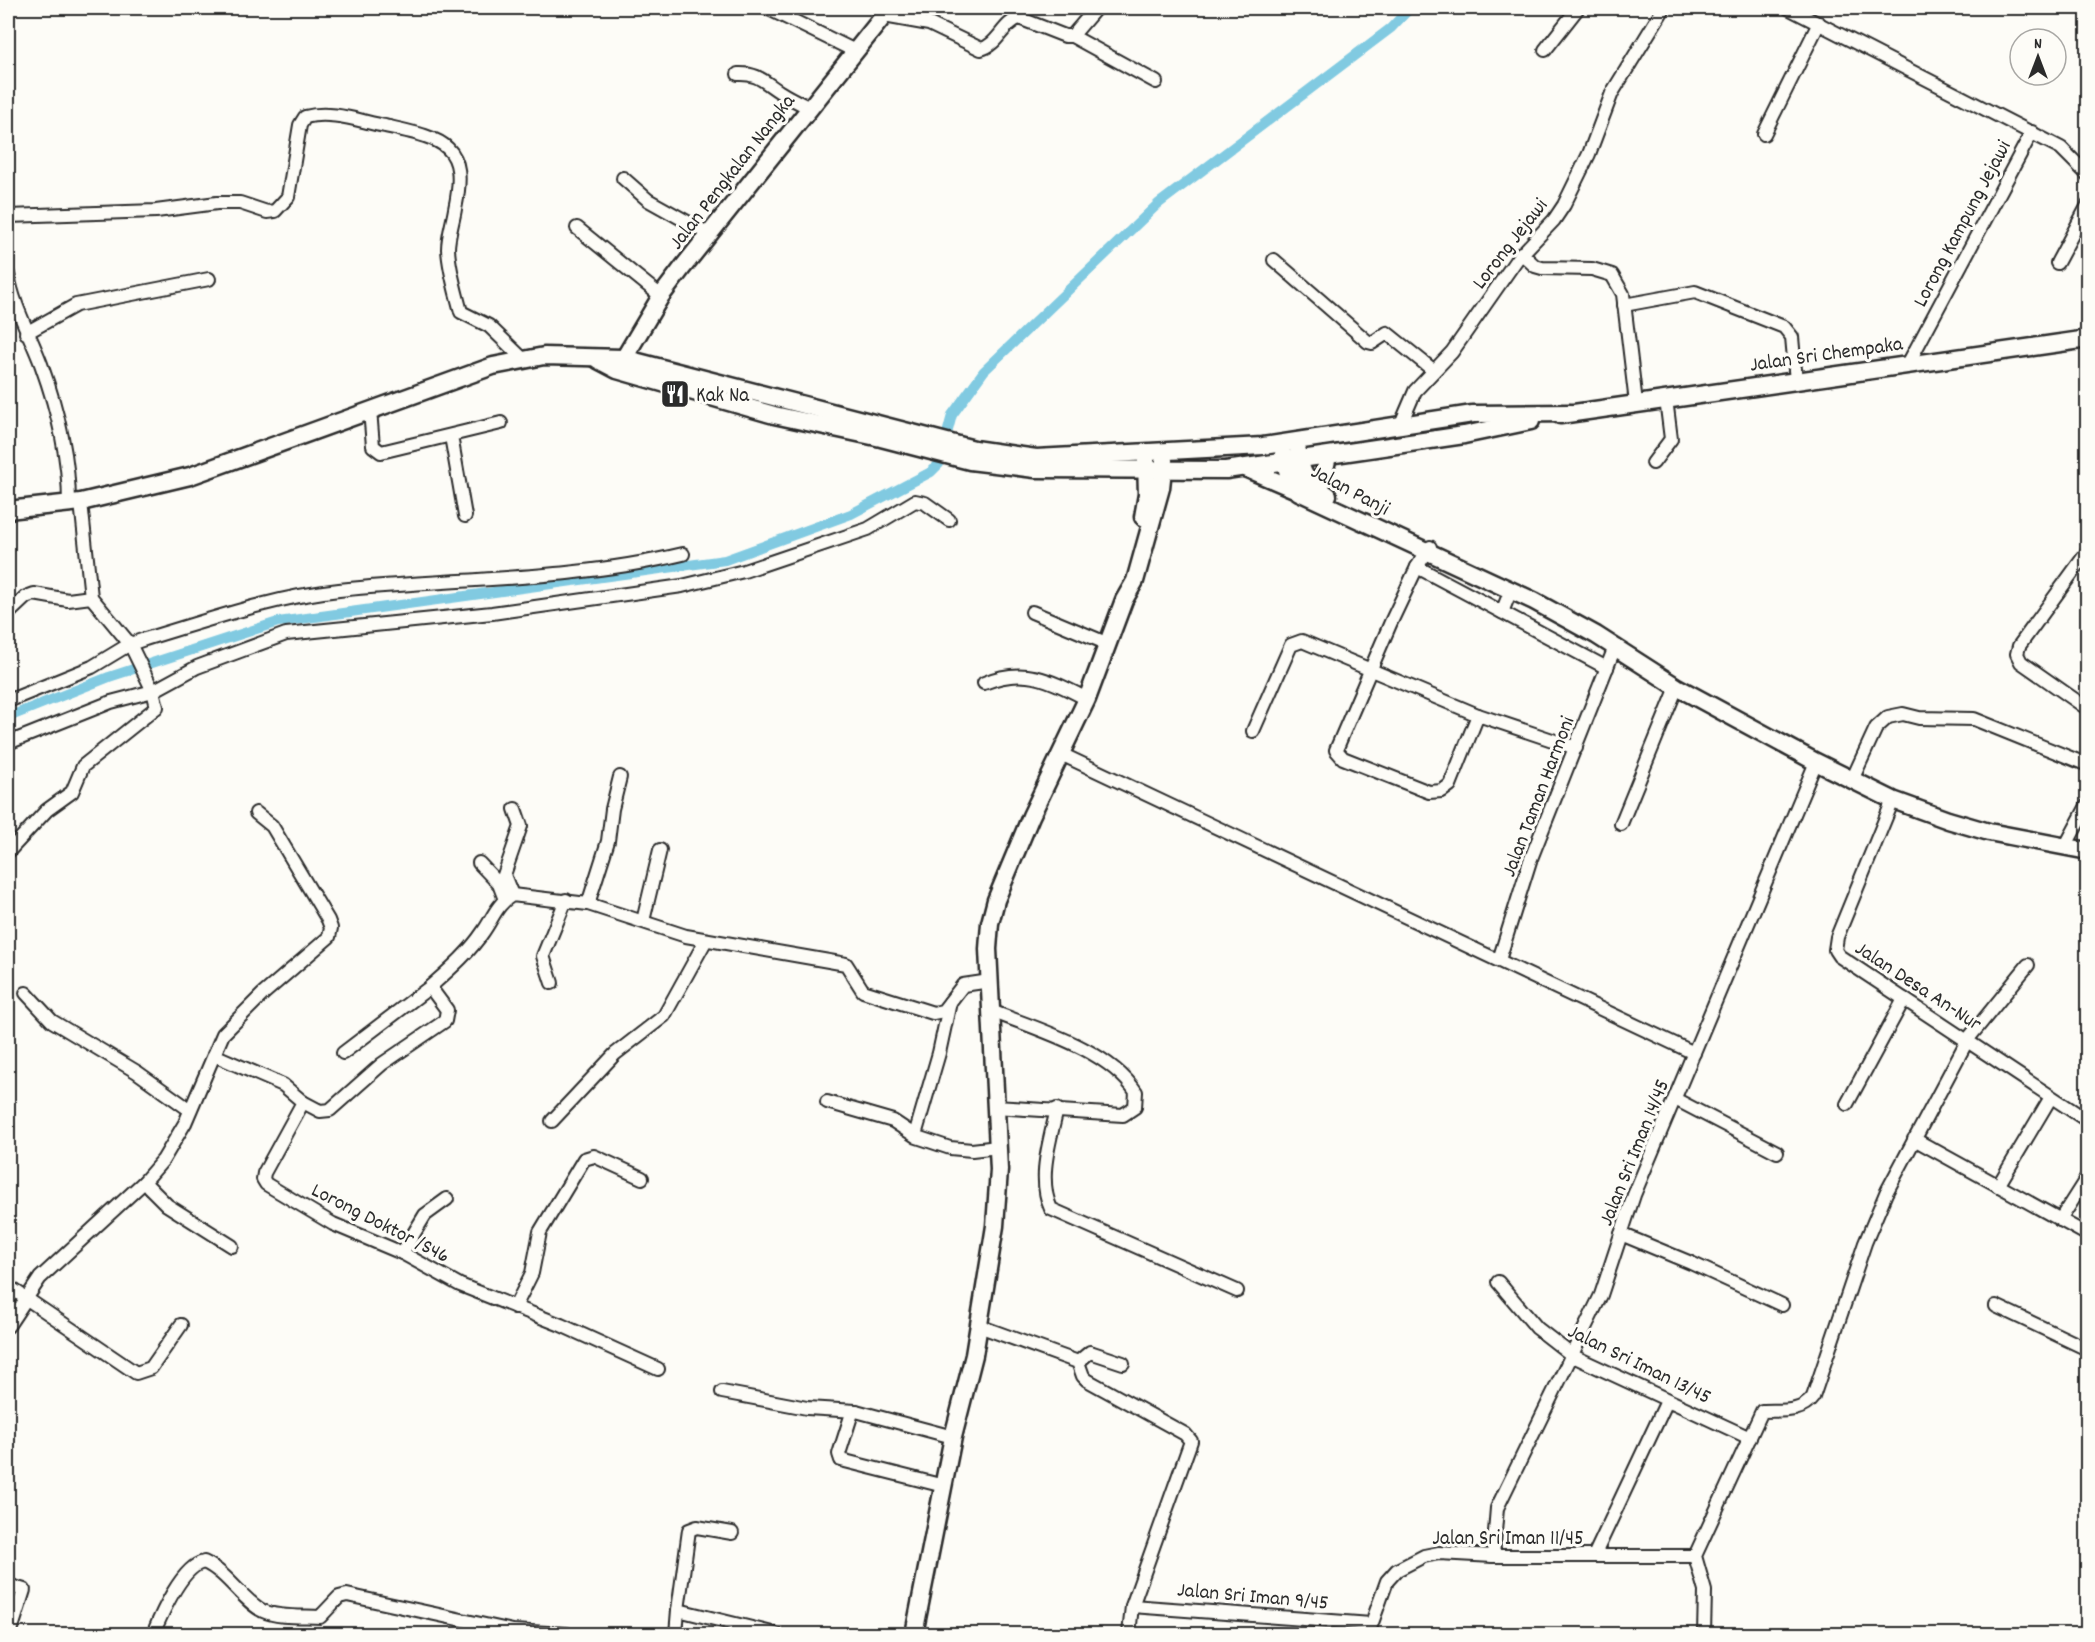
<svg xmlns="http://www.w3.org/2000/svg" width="2095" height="1642" font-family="Dekko,sans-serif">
<rect width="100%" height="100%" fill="#fdfcf7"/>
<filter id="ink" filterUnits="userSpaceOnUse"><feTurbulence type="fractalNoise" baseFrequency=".0167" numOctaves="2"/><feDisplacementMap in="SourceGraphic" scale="12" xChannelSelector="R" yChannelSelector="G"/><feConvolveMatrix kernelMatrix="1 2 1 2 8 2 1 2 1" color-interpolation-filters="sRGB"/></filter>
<g filter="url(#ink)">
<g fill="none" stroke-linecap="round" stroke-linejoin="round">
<path stroke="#81cae1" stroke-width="10" d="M8,717L109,677L278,622L725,560L851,514L931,472L939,464L952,415L984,371L1158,204L1391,28L1410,8"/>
<g stroke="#2b2b2b" stroke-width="16">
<g id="street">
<path d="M767,8L855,51"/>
<path d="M1788,8L2061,148L2088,175"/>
<path d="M884,16L929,24L981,49C998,45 1003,23 1019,18L1065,36H1072L1096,8"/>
<path d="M1072,36L1156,82"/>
<path d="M1545,50L1578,8"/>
<path d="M738,74C758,73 764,82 780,92C789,98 800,103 810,108"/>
<path d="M1764,134L1819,23"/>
<path d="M623,178L648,200L709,234"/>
<path d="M8,216L156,211L217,203H240L267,212L275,211L288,197L300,125L305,117C331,110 359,121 385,126C443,139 469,143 455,209C453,222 448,236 448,249C449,270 456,292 461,312L489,326L522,358"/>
<path d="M577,228L661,296"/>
<path d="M1521,253L1535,266L1542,268L1592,269L1612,275L1623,294L1636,403"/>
<path d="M1274,260L1368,342L1372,343L1387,333L1433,370"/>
<path d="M2057,263L2088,205"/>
<path d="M8,274C13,306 30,334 41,364C57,408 69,457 69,503"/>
<path d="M1624,305L1695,292L1784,327L1792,337L1796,381"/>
<path d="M26,333L76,305L209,279"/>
<path d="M1908,364L2032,132"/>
<path d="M370,410L373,446L381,452L501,423"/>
<path d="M1400,426L1415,391L1452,352L1517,259L1554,220L1564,205L1589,154L1612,93L1664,8"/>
<path d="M451,436L465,516"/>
<path d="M1653,463L1671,439L1666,399"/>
<path d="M1430,547L1417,567L1391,622L1336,750L1343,758L1429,792L1442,791L1450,785L1478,715"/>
<path d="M2088,551L2019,646L2017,654L2021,662L2088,709"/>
<path d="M1417,567L1607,668"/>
<path d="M1032,612L1106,643"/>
<path d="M1502,612L1511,590"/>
<path d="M8,614L26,597L34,594L68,600L91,597"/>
<path d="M984,683C1024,666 1050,680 1087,699"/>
<path d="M8,701L92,667L130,644L145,639C209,620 273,597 339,590C454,578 570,581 683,554"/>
<path d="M1253,731L1291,645L1302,641L1478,715L1576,748"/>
<path d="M8,743L111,702L153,691L197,667L286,634L492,613L682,586L744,571L868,529L915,501L925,503L949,520"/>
<path d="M1061,754L1694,1053"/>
<path d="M1852,780L1876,728L1888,717L1903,714L1919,718L1974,719L2088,765"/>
<path d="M1893,800L1837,937L1835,950L1839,956L2088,1121"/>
<path d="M1621,824L1677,687"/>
<path d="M2065,847L2088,804"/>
<path d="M8,852L47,810L72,792L83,766L157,707L153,691L130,644L91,597L81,502"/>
<path d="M479,863L499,884L504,897"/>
<path d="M512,895L504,875L521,826L515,809"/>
<path d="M588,904L608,841L612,809L620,777"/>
<path d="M643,921L660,850"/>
<path d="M1499,960L1530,861L1615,647"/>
<path d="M552,983L543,956L566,900"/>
<path d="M26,993L52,1021L137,1072L190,1110"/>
<path d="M991,1011C1037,1029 1108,1049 1136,1092L1135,1107L1123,1115L995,1107"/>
<path d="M343,1053L430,987"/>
<path d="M214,1055L283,1085L303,1102L264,1173L263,1179L266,1184L333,1224L402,1253L460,1285L561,1325L658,1369"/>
<path d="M1675,1099L1777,1152"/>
<path d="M303,1102L320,1111L330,1110L382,1064L445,1021L447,1010L430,987C449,970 469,953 483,932C493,918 497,904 512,895L588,904L686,936L846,964L863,991L933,1013L943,1011L963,985L990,981"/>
<path d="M827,1102L893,1121L917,1137L950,1148L972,1150L998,1147"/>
<path d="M1847,1104L1904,999"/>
<path d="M1057,1109C1050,1141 1037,1178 1051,1209L1237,1291"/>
<path d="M552,1121L615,1054L664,1016L706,940"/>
<path d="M915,1135L939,1053L950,1002"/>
<path d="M1914,1139L2088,1235"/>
<path d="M144,1182L167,1205L232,1246"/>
<path d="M1998,1186L2051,1097"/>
<path d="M2060,1220L2088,1176"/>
<path d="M1621,1234L1691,1263L1782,1305"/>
<path d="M402,1253L425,1215L447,1199"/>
<path d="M1498,1282L1537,1328L1573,1356L1750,1438"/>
<path d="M8,1286L136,1373L151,1368L181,1325"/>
<path d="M1996,1306L2083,1347H2088"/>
<path d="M515,1307L532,1273L540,1232L584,1159L594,1156L642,1178"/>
<path d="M8,1326L40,1278L144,1182L163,1160L185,1123L223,1034L263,994L329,937L331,928L328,920L272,826L256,813"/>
<path d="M979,1326L1078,1362L1083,1376L1087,1380L1185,1434L1191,1441L1132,1606L1129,1634"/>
<path d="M1078,1362L1090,1352L1123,1363"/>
<path d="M722,1392L807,1408L856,1411"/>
<path d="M944,1486L841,1460L839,1454L852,1413L856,1411L953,1437"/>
<path d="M1493,1556L1497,1508L1601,1295L1634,1195L1816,762"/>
<path d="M1594,1556L1667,1401"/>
<path d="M8,1585L24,1590L10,1634"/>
<path d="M1132,1606L1371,1624"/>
<path d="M678,1610L689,1530L697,1527L732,1533"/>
<path d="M153,1634C161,1615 182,1566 204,1562C228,1573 243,1601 263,1611C278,1618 304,1616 320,1617L339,1597L347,1595L513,1631L567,1634"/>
<path d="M676,1634L678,1610L776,1634"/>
<path d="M1368,1634L1387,1581L1397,1570L1424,1556L1439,1553L1493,1556H1695"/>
<path d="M1704,1634L1705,1591L1695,1556L1762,1411C1780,1410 1801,1414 1813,1397L1865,1243L1886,1193L1968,1039L2028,965"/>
</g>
</g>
<g stroke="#2b2b2b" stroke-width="21">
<g id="secondary">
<path d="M598,360L617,370L774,415L881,438L970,461L1035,469L1226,470L1464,435L1531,421"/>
<path d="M620,365L661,296L683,267L890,8"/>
<path d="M1560,415L2088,339"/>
<path d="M1298,451C1301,474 1307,484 1328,495"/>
<path d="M1283,454L1289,478L1299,492L1534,601L1596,635L1677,687L1816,762L1893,800L1948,820L1989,832L2088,851"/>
<path d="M1245,468L1299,491"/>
<path d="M1320,491L1328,456"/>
<path d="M8,510L81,502L190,476L493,366L544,356L623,358L974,449L1036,458L1263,446L1473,414L1570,413"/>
<path d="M1143,517L1147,494L1146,460"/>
<path d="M914,1634L953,1437L974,1355L995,1226L999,1170L988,949L990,923L996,900L1031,816L1087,699L1124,600L1135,581L1161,488L1164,460"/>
</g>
</g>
<use href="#street" stroke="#fdfcf7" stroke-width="12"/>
<use href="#secondary" stroke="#fdfcf7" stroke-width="16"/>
</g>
</g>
<defs>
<g id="restaurant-square" transform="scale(1.5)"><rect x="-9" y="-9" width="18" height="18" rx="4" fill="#2b2b2b" stroke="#fdfcf7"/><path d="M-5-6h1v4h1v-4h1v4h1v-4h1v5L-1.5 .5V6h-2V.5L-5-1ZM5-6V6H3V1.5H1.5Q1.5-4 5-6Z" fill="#fff"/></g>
</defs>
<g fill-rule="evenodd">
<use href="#restaurant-square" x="675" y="394"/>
</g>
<g text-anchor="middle" stroke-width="6" stroke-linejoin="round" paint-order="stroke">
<g font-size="21" fill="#2b2b2b" stroke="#fdfcf7">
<text transform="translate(731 171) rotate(-52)" y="7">Jalan Pengkalan Nangka</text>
<text transform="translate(1961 223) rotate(-62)" y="7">Lorong Kampung Jejawi</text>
<text transform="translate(1509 243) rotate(-52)" y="7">Lorong Jejawi</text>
<text transform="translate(1826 353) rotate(-8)" y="7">Jalan Sri Chempaka</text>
<text transform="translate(1351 489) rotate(28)" y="7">Jalan Panji</text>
<text transform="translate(1537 796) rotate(-69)" y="7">Jalan Taman Harmoni</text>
<text transform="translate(1919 985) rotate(33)" y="7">Jalan Desa An-Nur</text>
<text transform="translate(1633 1152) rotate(-68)" y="7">Jalan Sri Iman 14/45</text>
<text transform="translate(381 1222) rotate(27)" y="7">Lorong Doktor /S46</text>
<text transform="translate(1640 1363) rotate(26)" y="7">Jalan Sri Iman 13/45</text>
<text x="1508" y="1544">Jalan Sri Iman 11/45</text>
<text transform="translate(1253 1595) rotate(5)" y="7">Jalan Sri Iman 9/45</text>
</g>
<g font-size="21" fill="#2b2b2b" stroke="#fdfcf7" text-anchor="start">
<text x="696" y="401">Kak Na</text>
</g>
</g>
<rect width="2095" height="1642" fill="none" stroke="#fdfcf7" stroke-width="30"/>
<rect x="15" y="15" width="2065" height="1612" fill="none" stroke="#2b2b2b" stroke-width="2" filter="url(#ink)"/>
<g transform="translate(2038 57)"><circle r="28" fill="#fdfcf7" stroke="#a9a8a5" stroke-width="1.5"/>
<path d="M0-4.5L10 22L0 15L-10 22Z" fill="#2b2b2b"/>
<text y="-9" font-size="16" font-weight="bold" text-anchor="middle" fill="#2b2b2b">N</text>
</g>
</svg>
